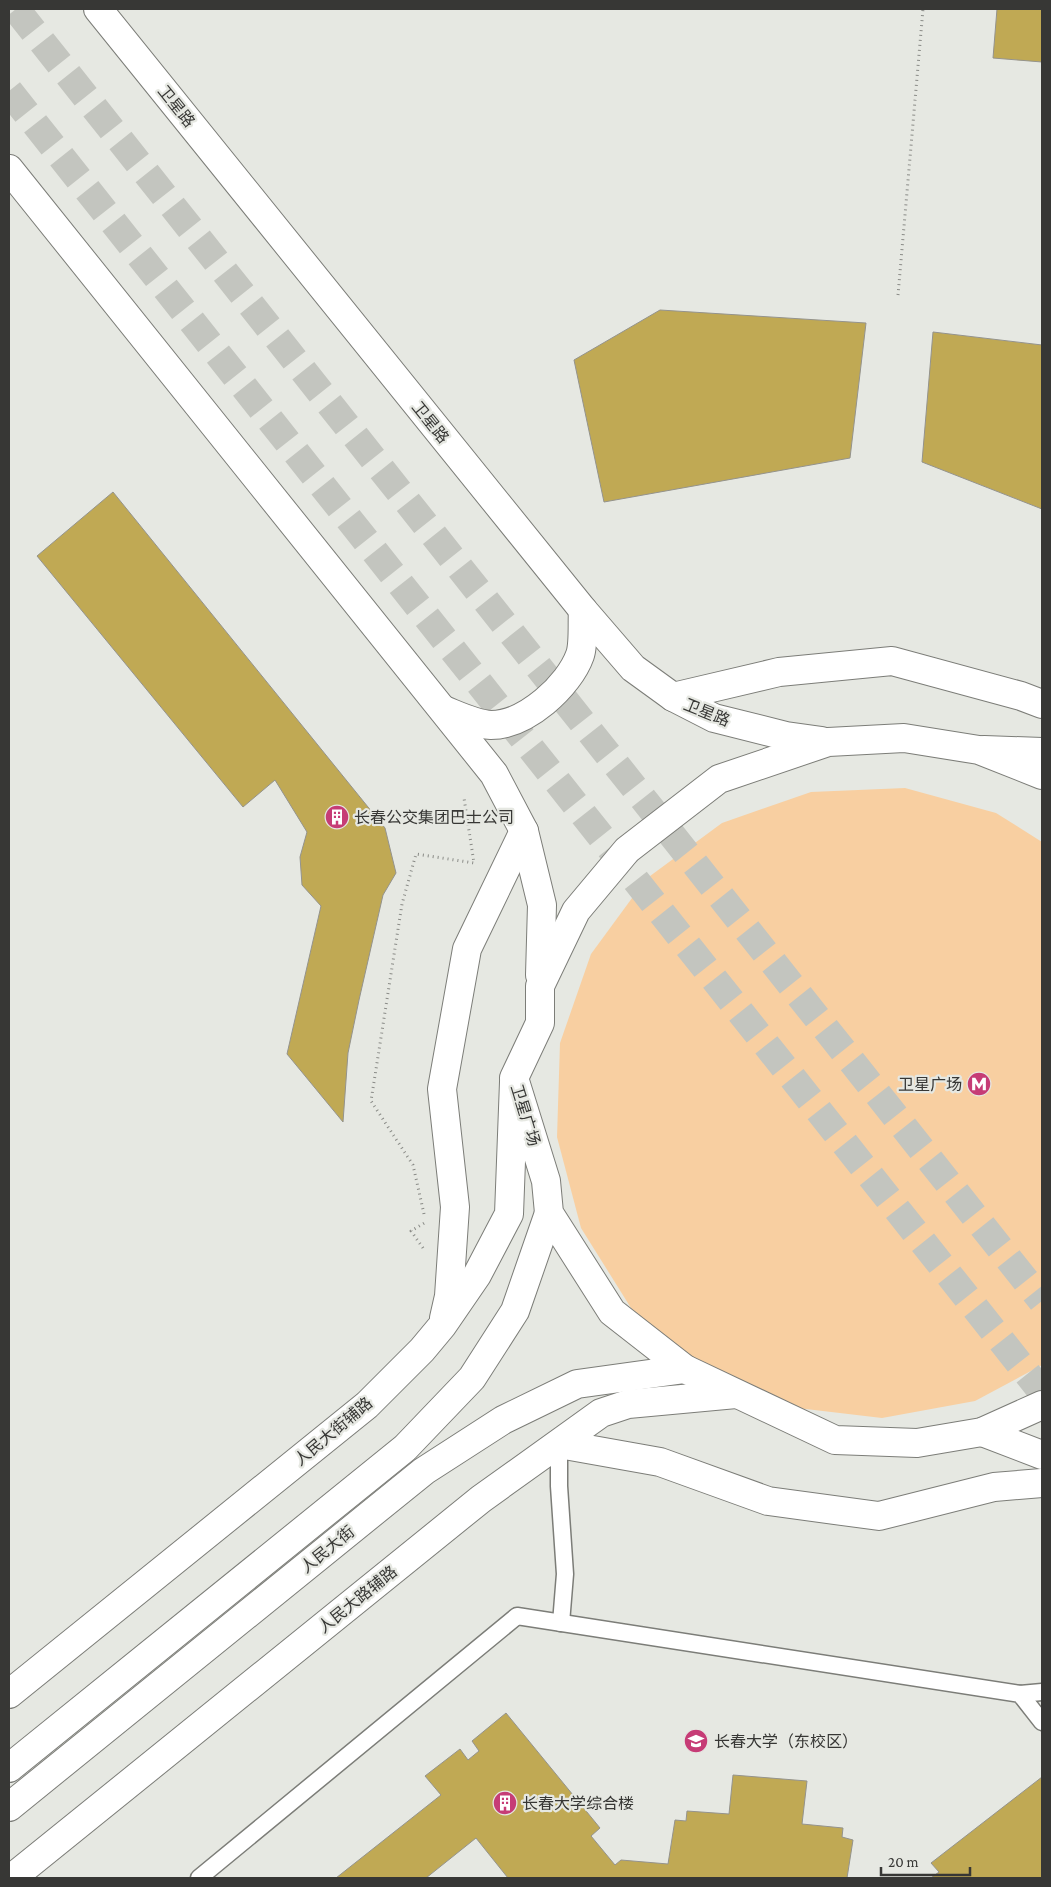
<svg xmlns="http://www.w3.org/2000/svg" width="1051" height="1887" font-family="'Crimson Pro','Noto Sans SC',serif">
<rect width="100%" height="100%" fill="#e6e8e2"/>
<path fill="#f8cfa1" d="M905,788L996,813L1042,842V1365L975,1401L882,1418L789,1407L703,1369L631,1308L581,1228L557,1137L560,1043L591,954L646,879L722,823L811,792Z"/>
<g fill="#c0a954" stroke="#94938d">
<path d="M997,9H1042V62L993,58Z"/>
<path d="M660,310L866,323L850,458L604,502L574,360Z"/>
<path d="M933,332L1042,345V509L922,462Z"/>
<path d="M113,492L385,828L396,873L383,895L359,1000L348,1053L343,1122L287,1054L321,906L302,885L300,857L307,832L275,780L243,807L37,556Z"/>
<path d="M506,1713L600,1828L591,1836L615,1865L621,1860L668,1864L675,1820L686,1821L687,1811L729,1814L733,1775L807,1781L802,1824L843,1828L842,1837L853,1840L847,1878H508L476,1838L426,1878H336L441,1795L425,1776L460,1749L468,1760L479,1751L472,1741Z"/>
<path d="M1042,1777V1878H931L939,1872L931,1863Z"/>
</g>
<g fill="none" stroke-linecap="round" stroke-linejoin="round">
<g stroke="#c3c5bf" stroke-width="28" stroke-dasharray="28 14" stroke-linecap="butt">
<path d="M16,9L1042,1301"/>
<path d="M9,91L1042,1392"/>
</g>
<g stroke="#7c7d78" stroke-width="19">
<g id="service">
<path d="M559,1444V1486L565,1574L561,1623"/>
<path d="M1020,1694L1042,1692"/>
<path d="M199,1878L517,1616L1020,1694L1042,1722"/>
</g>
</g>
<g stroke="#7c7d78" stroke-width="30">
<g id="secondary">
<path d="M673,697L779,672L892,661L1021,696L1042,704"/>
<path d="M984,750L1042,752"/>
<path d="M444,1318L449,1296L455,1207L442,1089L467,949L524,831"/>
<path d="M559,1444L660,1462L768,1501L879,1516L994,1487L1042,1483"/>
<path d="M9,1694L367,1405L422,1350L442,1326L477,1275L509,1214L514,1082"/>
<path d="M12,1878L481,1499L601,1413L628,1404L736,1394"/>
</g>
</g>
<g stroke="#7c7d78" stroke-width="30">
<g id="primary">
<path d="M98,9L583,610L633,668L673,697L714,718L786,736L822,741"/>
<path d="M9,169L494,774L524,831L542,905L540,975"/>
<path d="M444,710C459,716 475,724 491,725C526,725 569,686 580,655C584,644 582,622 583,610"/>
<path d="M1042,775L979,750L904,738L828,742L719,779L627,850L576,911L540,986V1023L514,1078L546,1181L549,1213L612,1312L685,1369L835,1440L917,1443L982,1432L1042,1405"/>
<path d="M982,1432L1042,1455"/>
<path d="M9,1768L405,1448L472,1378L515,1311L549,1213"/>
<path d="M9,1807L424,1471L503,1420L577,1384L685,1369"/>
</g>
</g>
<g stroke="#8a8b87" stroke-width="3" stroke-dasharray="1 4" stroke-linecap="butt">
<path d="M898,295L923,9"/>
<path d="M424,1214L413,1165L371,1101L402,904L416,854L474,863L464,798"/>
<path d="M423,1248L411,1231L426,1222"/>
</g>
<use href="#service" stroke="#fff" stroke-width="16"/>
<use href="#secondary" stroke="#fff" stroke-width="28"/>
<use href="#primary" stroke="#fff" stroke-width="28"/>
</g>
<defs>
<g id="building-disc" transform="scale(1.25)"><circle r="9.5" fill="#c63c76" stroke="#e6e8e2"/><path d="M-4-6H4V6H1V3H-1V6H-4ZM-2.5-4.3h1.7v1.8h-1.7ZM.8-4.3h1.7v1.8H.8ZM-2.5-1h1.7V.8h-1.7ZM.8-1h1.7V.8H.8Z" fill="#fff"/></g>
<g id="metro-disc" transform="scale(1.25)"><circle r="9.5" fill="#c63c76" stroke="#e6e8e2"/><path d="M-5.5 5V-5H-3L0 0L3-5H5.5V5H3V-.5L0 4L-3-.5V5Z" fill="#fff"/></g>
<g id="university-disc" transform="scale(1.25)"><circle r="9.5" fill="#c63c76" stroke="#e6e8e2"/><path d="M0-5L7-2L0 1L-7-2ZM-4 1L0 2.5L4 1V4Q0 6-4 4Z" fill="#fff"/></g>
</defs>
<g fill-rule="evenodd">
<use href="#building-disc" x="337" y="817"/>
<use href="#metro-disc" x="979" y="1084"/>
<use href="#university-disc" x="696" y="1741"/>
<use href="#building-disc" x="505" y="1803"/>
</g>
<g text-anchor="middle" stroke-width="4.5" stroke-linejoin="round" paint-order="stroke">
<g font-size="16" fill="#373735" stroke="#e6e8e2">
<text transform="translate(177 106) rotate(51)" y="6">卫星路</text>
<text transform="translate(431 422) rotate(51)" y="6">卫星路</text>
<text transform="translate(707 712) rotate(22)" y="6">卫星路</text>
<text transform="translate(526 1115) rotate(73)" y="6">卫星广场</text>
<text transform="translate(333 1431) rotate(-40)" y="6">人民大街辅路</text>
<text transform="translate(327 1549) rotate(-39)" y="6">人民大街</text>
<text transform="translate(357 1599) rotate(-39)" y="6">人民大路辅路</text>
</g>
<g font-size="16" fill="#373735" stroke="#e6e8e2" text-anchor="start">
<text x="354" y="823">长春公交集团巴士公司</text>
<text x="962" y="1090" text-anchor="end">卫星广场</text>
<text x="714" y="1747">长春大学（东校区）</text>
<text x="522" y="1809">长春大学综合楼</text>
</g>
</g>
<rect width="1051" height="1887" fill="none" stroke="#373735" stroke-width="20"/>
<path d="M881 1867v8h89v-8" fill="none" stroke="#373735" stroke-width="2.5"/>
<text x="888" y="1867" font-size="15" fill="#373735" stroke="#e6e8e2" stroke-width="4" paint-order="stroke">20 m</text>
</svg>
